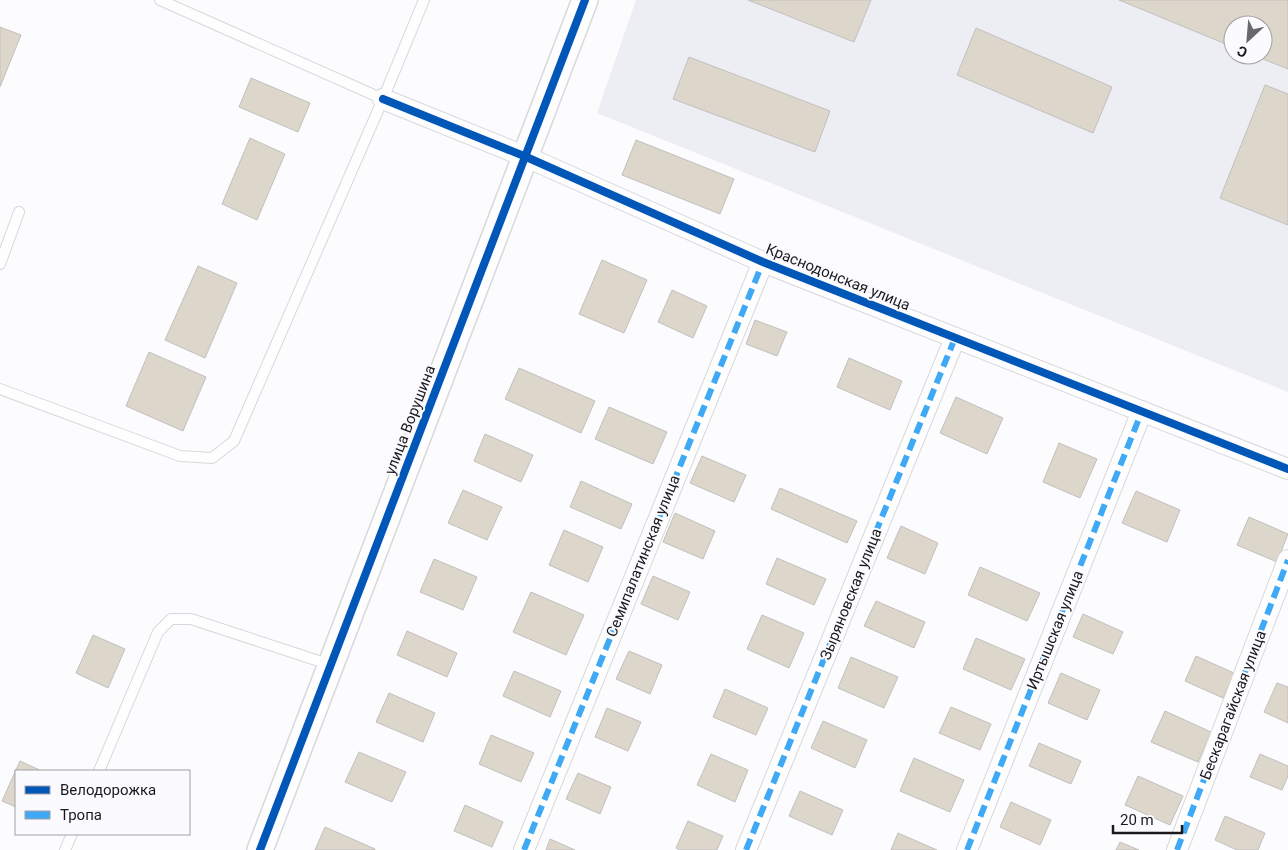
<svg xmlns="http://www.w3.org/2000/svg" width="1288" height="850" font-family="Roboto,sans-serif">
<rect width="100%" height="100%" fill="#fcfbfe"/>
<path fill="#ededf4" fill-rule="evenodd" d="M636,0H1288V392L597,113ZM1233,25H1263V55H1233Z"/>
<g fill="#ddd6ca" stroke="#c1c0bf">
<path d="M748,0H871L854,42Z"/>
<path d="M1119,0H1288V69L1253,55H1263V25H1233V47Z"/>
<path d="M0,27L21,35L0,87Z"/>
<path d="M976,28L1112,87L1093,133L957,75Z"/>
<path d="M689,57L830,111L815,152L673,99Z"/>
<path d="M251,78L310,103L298,132L239,107Z"/>
<path d="M1265,85L1288,94V225L1220,198Z"/>
<path d="M250,138L285,154L257,220L222,204Z"/>
<path d="M636,140L734,179L720,214L622,175Z"/>
<path d="M602,260L647,280L624,333L579,314Z"/>
<path d="M198,266L237,283L205,358L165,340Z"/>
<path d="M672,290L707,306L693,338L658,322Z"/>
<path d="M755,320L787,332L777,356L746,344Z"/>
<path d="M149,352L206,377L183,431L126,406Z"/>
<path d="M849,358L902,381L890,410L837,387Z"/>
<path d="M519,368L595,401L581,433L505,399Z"/>
<path d="M956,397L1003,418L987,454L940,433Z"/>
<path d="M609,407L667,432L653,464L595,439Z"/>
<path d="M485,434L533,455L521,482L474,461Z"/>
<path d="M1059,443L1097,459L1080,498L1043,482Z"/>
<path d="M702,456L746,475L734,502L690,483Z"/>
<path d="M581,481L632,504L621,529L570,507Z"/>
<path d="M780,488L857,521L847,543L771,509Z"/>
<path d="M463,490L502,507L487,540L448,523Z"/>
<path d="M1136,491L1180,510L1167,542L1122,523Z"/>
<path d="M675,513L715,531L703,559L663,542Z"/>
<path d="M1249,517L1288,534L1277,562L1237,545Z"/>
<path d="M901,526L938,543L925,574L887,558Z"/>
<path d="M564,530L603,547L588,582L549,565Z"/>
<path d="M777,558L826,579L814,605L766,584Z"/>
<path d="M434,559L477,577L463,610L420,592Z"/>
<path d="M980,567L1040,593L1027,621L968,595Z"/>
<path d="M653,576L690,592L678,620L641,604Z"/>
<path d="M531,592L584,615L566,655L513,632Z"/>
<path d="M876,601L925,622L914,648L864,626Z"/>
<path d="M1083,614L1123,632L1113,654L1073,637Z"/>
<path d="M762,615L804,633L789,668L747,649Z"/>
<path d="M407,631L457,653L447,677L397,655Z"/>
<path d="M93,635L125,649L108,688L76,673Z"/>
<path d="M976,638L1025,659L1011,690L963,669Z"/>
<path d="M629,651L662,665L650,694L616,679Z"/>
<path d="M1196,656L1234,673L1223,698L1185,681Z"/>
<path d="M851,657L898,677L884,708L838,688Z"/>
<path d="M514,671L561,691L550,717L503,696Z"/>
<path d="M1061,673L1100,690L1087,720L1048,703Z"/>
<path d="M1277,683L1288,687V723L1264,712Z"/>
<path d="M725,689L768,708L756,735L713,717Z"/>
<path d="M389,693L435,713L423,742L376,722Z"/>
<path d="M951,707L991,724L980,750L939,733Z"/>
<path d="M607,708L641,722L628,751L595,737Z"/>
<path d="M1165,711L1211,732L1198,762L1151,742Z"/>
<path d="M823,721L867,740L855,768L811,748Z"/>
<path d="M491,735L534,753L521,782L479,764Z"/>
<path d="M1039,743L1081,761L1071,784L1029,766Z"/>
<path d="M359,752L406,772L392,802L345,782Z"/>
<path d="M711,754L748,770L735,802L697,785Z"/>
<path d="M1260,754L1288,766V776L1282,790L1250,777Z"/>
<path d="M914,758L964,780L950,812L900,791Z"/>
<path d="M20,761L42,771H16V807L2,801Z"/>
<path d="M578,773L611,787L600,814L566,799Z"/>
<path d="M1138,776L1183,796L1170,825L1125,805Z"/>
<path d="M800,791L843,810L832,835L789,816Z"/>
<path d="M1011,802L1051,820L1040,845L1000,827Z"/>
<path d="M465,805L503,822L492,847L454,831Z"/>
<path d="M1225,816L1265,833L1258,850H1237L1215,840Z"/>
<path d="M688,821L723,836L717,850H680L676,848Z"/>
<path d="M325,827L375,849V850H315Z"/>
<path d="M898,833L937,850H891Z"/>
<path d="M550,839L575,850H546Z"/>
<path d="M1120,842L1139,850H1116Z"/>
</g>
<g fill="none" stroke-linecap="round" stroke-linejoin="round">
<g stroke="#d8d7da" stroke-width="12">
<g id="service">
<path d="M160,0L383,99"/>
<path d="M0,264L19,212"/>
<path d="M0,389L180,456L212,458L234,441L383,99L424,0"/>
<path d="M99,771L158,632L171,619H191L331,665"/>
<path d="M65,850L72,834"/>
</g>
</g>
<g stroke="#d8d7da" stroke-width="22">
<g id="minor">
<path d="M383,99L524,156L763,262L1288,469"/>
<path d="M524,850L763,262"/>
<path d="M746,850L955,338"/>
<path d="M967,850L1142,411"/>
<path d="M1177,850L1288,560"/>
</g>
</g>
<g stroke="#d8d7da" stroke-width="28">
<path id="tertiary" d="M260,850L585,0"/>
</g>
<use href="#service" stroke="#fffeff" stroke-width="10"/>
<use href="#minor" stroke="#fffeff" stroke-width="20"/>
<use href="#tertiary" stroke="#fffeff" stroke-width="25"/>
<g stroke="#3fa9f5" stroke-width="6" stroke-dasharray="12 6" stroke-linecap="butt">
<path d="M524,850L763,262"/>
<path d="M746,850L955,338"/>
<path d="M967,850L1142,411"/>
<path d="M1177,850L1288,560"/>
</g>
<g stroke="#fbfaff" stroke-width="11">
<g id="cycleway">
<path d="M383,99L524,156L763,262L1288,469"/>
<path d="M260,850L585,0"/>
</g>
</g>
<use href="#cycleway" stroke="#0057b8" stroke-width="8"/>
</g>
<g text-anchor="middle" stroke-width="4" stroke-linejoin="round" paint-order="stroke">
<g font-size="15" fill="#1a1a1e" stroke="#fbfaff">
<text transform="translate(838 277) rotate(22)" y="5">Краснодонская улица</text>
<text transform="translate(410 420) rotate(-69)" y="5">улица Ворушина</text>
<text transform="translate(643 556) rotate(-68)" y="5">Семипалатинская улица</text>
<text transform="translate(851 594) rotate(-68)" y="5">Зыряновская улица</text>
<text transform="translate(1055 630) rotate(-68)" y="5">Иртышская улица</text>
<text transform="translate(1233 705) rotate(-69)" y="5">Бескарагайская улица</text>
</g>
</g>
<rect x="15" y="770" width="175" height="65" fill="#fbfaff" stroke="#a1a0a5"/>
<rect x="25" y="786" width="25" height="8" fill="#0057b8" stroke="#a1a0a5"/>
<text x="60" y="795" font-size="15" fill="#1a1a1e">Велодорожка</text>
<rect x="25" y="811" width="25" height="8" fill="#3fa9f5" stroke="#a1a0a5"/>
<text x="60" y="820" font-size="15" fill="#1a1a1e">Тропа</text>
<g transform="translate(1248 40) rotate(206)"><circle r="24" fill="#fbfaff" stroke="#a1a0a5"/>
<path d="M0-4L9 19L0 12L-9 19Z" fill="#69696c"/>
<text y="-8" font-size="14" font-weight="bold" text-anchor="middle" fill="#1a1a1e">С</text>
</g>
<path d="M1113 825v8h69v-8" fill="none" stroke="#1a1a1e" stroke-width="2.5"/>
<text x="1120" y="825" font-size="15" fill="#1a1a1e" stroke="#fbfaff" stroke-width="4" paint-order="stroke">20 m</text>
</svg>
